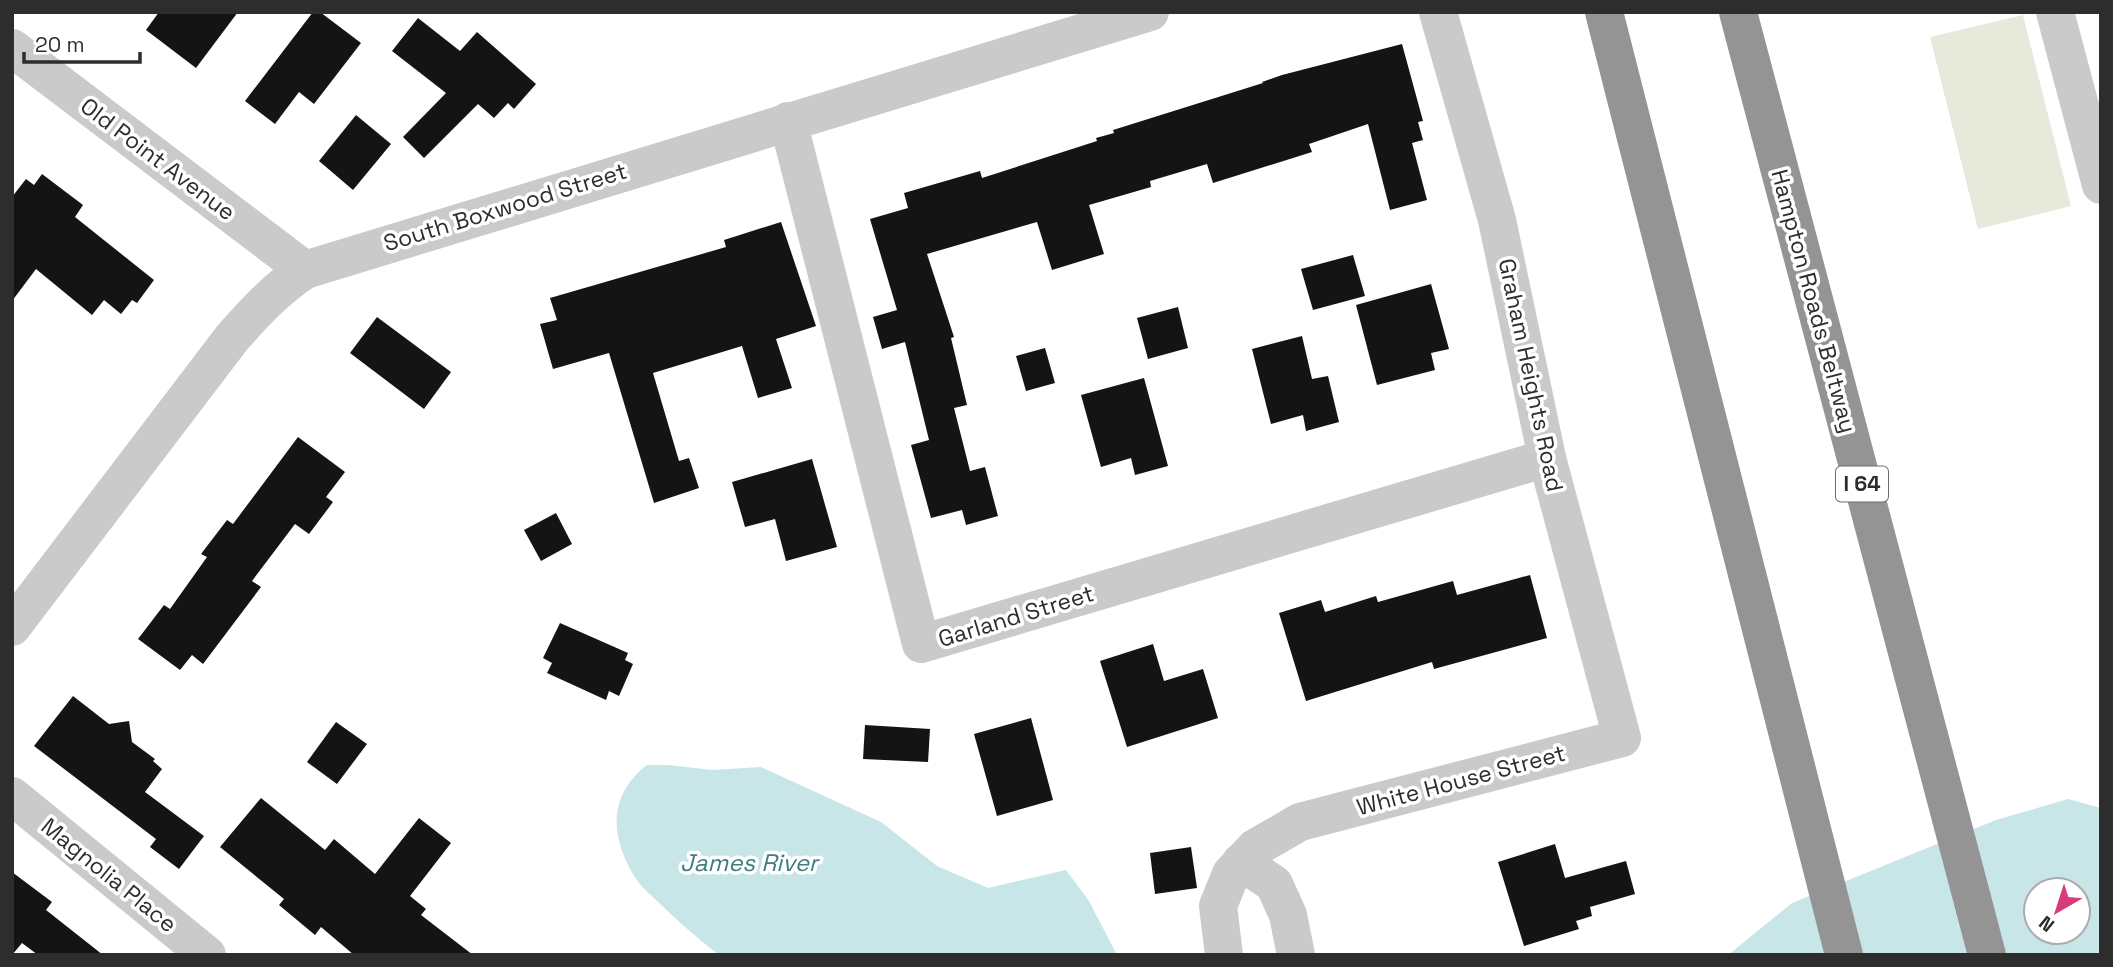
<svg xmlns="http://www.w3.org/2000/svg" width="2113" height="967" font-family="'Space Grotesk',sans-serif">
<rect width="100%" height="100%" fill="#fff"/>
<path fill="#e7e9db" d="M2023,15L2071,206L1978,229L1930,37Z"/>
<g fill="#c8e6e8" fill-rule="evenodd">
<path d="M647,765H668L712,770L761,767L881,822L937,866L988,888L1066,870L1089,901L1117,955H719C697,938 678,921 658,902C651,895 641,887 636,879C610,838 607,796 647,765Z"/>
<path d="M2068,799L2101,808V955H1728L1792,903L1996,820ZM2036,890H2078V932H2036Z"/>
</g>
<g fill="#141414">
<path d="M159,12H238L196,68L146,30Z"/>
<path d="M313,12H320L361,43L314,104L299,92L275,124L245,101Z"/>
<path d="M418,18L460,51L477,32L536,84L514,109L508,103L494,118L478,104L424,158L403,137L446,93L392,51Z"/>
<path d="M1402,44L1423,121L1418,122L1423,140L1412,143L1427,200L1390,210L1368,124L1309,144L1312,152L1213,183L1207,164L1150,181L1151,187L1089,205L1104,254L1052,270L1037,222L927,254L954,337L951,338L967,405L954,408L970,471L985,467L998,516L966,525L962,510L931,518L911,445L929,440L905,342L882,349L873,317L897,310L870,219L908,208L904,193L980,171L982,178L1097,141L1096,138L1114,133L1113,130L1263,83L1262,82L1282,75Z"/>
<path d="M356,115L391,144L353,190L319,161Z"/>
<path d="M42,174L83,205L75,217L154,280L137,303L132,300L121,314L104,300L92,315L36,269L12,301V197L26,179L34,185Z"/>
<path d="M781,222L816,326L776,339L792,388L758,398L742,346L653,373L679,461L689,458L699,488L654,503L609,353L553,369L540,324L557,320L550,298L726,247L724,240Z"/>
<path d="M1353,255L1365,296L1313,310L1301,269Z"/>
<path d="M1431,284L1449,349L1431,353L1435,370L1377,385L1356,305Z"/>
<path d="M1178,307L1188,348L1148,359L1137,318Z"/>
<path d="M377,317L451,372L424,409L350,353Z"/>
<path d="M1302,336L1312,379L1328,376L1339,422L1306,431L1303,415L1271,424L1252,349Z"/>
<path d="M1045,348L1055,383L1026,391L1016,356Z"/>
<path d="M1144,378L1168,466L1135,475L1131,458L1101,467L1081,395Z"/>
<path d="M298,437L345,472L326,497L333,502L309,534L295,524L252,581L261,587L203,664L192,655L180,670L138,639L164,605L170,609L207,557L201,554L227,520L233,524Z"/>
<path d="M812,459L837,547L786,561L775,519L745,527L732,482Z"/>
<path d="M556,513L572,544L541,561L524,530Z"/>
<path d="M1530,575L1547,638L1434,669L1432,662L1306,701L1279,613L1321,600L1325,612L1376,596L1378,602L1453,581L1457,595Z"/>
<path d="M560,623L628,653L625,660L633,664L619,696L609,691L606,700L547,673L552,663L543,658Z"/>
<path d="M1153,644L1164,681L1203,669L1218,718L1127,747L1100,661Z"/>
<path d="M73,696L109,724L129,721L132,742L155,759L153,761L162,769L145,792L204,836L179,869L150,847L156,839L34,746Z"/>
<path d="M1031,718L1053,800L997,816L974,734Z"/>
<path d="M336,722L367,744L337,784L307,762Z"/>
<path d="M865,725L930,729L928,762L863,759Z"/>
<path d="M261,798L325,850L334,839L375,874L419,818L451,843L410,896L426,909L421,915L473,955H354L321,927L315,935L279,905L284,899L220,847Z"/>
<path d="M1555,844L1565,878L1626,861L1635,894L1590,907L1592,916L1576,921L1579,929L1524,946L1498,862Z"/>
<path d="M1191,847L1197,888L1155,894L1150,853Z"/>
<path d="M12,872L52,902L46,910L103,955H38L22,943L12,955Z"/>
</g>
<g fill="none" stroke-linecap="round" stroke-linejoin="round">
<g stroke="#cacaca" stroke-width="38">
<path d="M2055,12L2101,185"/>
<path d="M12,48L305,270"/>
<path d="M788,121L921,644L1547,458"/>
<path d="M12,627L232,338C255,312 276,289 305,270L1150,12"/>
<path d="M12,796L207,955"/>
<path d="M1241,862L1274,884L1288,915L1296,955"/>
<path d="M1224,955L1218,906L1231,874L1255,848L1300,822L1622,738L1547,458L1497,220L1438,12"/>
</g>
<g stroke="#949494" stroke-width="38">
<path d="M1604,12L1844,955"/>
<path d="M1738,12L1987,955"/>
</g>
</g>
<g text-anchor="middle" stroke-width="7" stroke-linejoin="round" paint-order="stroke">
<rect fill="#fff" stroke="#6c6c6c" stroke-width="2" x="1836" y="466.5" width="52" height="35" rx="5"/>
<g font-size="21" font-weight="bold" fill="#2d2d2d">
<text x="1862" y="491">I 64</text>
</g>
<g font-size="23" fill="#2d2d2d" stroke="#fff">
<text transform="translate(158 159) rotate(37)" y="8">Old Point Avenue</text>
<text transform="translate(505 207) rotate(-17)" y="8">South Boxwood Street</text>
<text transform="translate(1814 301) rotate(75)" y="8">Hampton Roads Beltway</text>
<text transform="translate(1531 375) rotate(78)" y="8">Graham Heights Road</text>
<text transform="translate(1016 616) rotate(-17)" y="8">Garland Street</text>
<text transform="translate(1461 780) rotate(-15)" y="8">White House Street</text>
<text transform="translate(109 875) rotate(39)" y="8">Magnolia Place</text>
</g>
<g font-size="24" font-style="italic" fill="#3f7d82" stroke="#fff">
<text x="749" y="871">James River</text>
</g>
</g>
<rect width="2113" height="967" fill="none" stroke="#2d2d2d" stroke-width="28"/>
<g transform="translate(2057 911) rotate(219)"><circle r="33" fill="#ffffff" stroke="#ababab" stroke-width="2"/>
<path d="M0-5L12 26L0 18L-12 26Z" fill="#d73b79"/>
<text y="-10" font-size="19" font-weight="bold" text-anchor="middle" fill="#2d2d2d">N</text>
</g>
<path d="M24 52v10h116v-10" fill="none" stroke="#2d2d2d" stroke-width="3.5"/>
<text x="35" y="52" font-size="21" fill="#2d2d2d" stroke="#ffffff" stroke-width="5" paint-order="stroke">20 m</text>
</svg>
